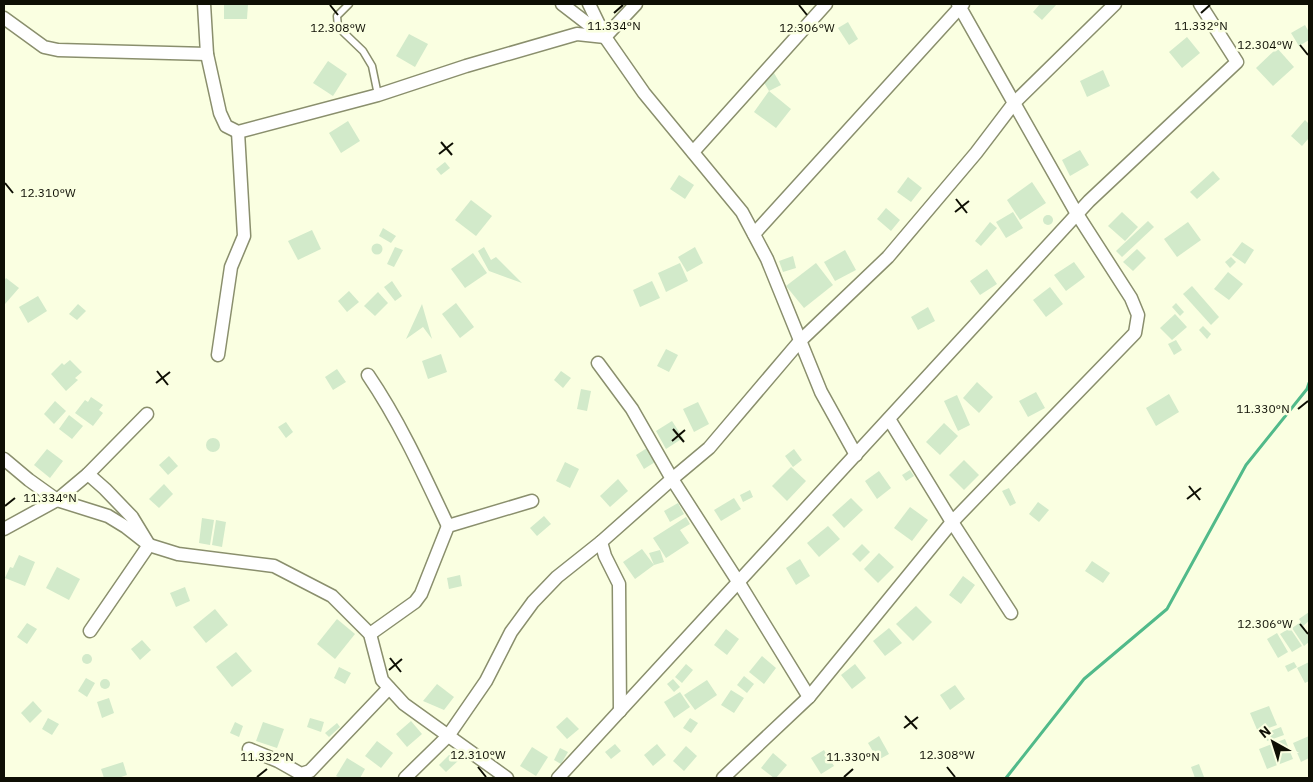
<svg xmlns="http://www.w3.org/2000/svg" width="1313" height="782" font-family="'IBM Plex Sans',sans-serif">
<rect width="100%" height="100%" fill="#faffe1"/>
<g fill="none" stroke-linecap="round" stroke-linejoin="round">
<path stroke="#51ba8a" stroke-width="3" d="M1006,778L1084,679L1167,609L1246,465L1307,389L1309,383"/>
</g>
<g fill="#d2eaca">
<path d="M224,4H248L247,19H224Z"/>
<path d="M1040,4H1057L1042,20L1033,12Z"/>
<path d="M848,22L858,39L849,45L838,28Z"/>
<path d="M1305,25L1309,32V40L1299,46L1291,33Z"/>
<path d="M409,34L428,44L415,67L396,56Z"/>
<path d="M1187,37L1200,53L1182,68L1169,52Z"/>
<path d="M1277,48L1294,67L1273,86L1256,68Z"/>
<path d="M328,61L347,74L333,96L313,83Z"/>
<path d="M1103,70L1110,86L1087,97L1080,81Z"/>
<path d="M774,73L781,85L769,91L762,79Z"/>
<path d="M769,91L791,109L776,128L754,112Z"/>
<path d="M1305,120L1309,124V138L1302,146L1291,136Z"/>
<path d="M348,121L360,141L341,153L329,133Z"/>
<path d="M1080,150L1089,165L1070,176L1062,160Z"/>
<path d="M445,162L450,168L441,175L436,169Z"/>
<path d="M1213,171L1220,179L1197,199L1190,192Z"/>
<path d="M679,175L694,185L685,199L670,189Z"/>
<path d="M908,177L922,188L911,202L897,192Z"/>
<path d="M1032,182L1046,203L1020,220L1007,200Z"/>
<path d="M471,200L492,216L476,236L455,220Z"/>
<path d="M886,208L900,220L891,231L877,219Z"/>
<path d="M1013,212L1023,228L1006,238L996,222Z"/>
<path d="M1122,212L1138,227L1125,241L1108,226Z"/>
<circle cx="1048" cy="220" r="5"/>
<path d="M1148,221L1154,227L1122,257L1116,251Z"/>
<path d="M990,222L997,228L981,246L975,241Z"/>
<path d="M1188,222L1201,240L1177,257L1164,239Z"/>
<path d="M383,228L396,236L391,243L379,236Z"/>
<path d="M312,230L321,249L298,260L288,241Z"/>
<path d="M1242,242L1254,250L1245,264L1232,255Z"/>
<circle cx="377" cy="249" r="5.5"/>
<path d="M395,247L403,250L394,267L387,264Z"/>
<path d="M484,247L491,260L496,257L522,283L489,271L478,251Z"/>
<path d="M695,247L703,263L687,272L678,257Z"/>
<path d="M1137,249L1146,258L1133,271L1123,262Z"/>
<path d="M845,250L856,270L835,281L824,262Z"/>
<path d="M473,253L487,273L465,288L451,269Z"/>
<path d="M793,256L796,268L783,272L779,261Z"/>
<path d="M1231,257L1236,262L1230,268L1225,262Z"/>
<path d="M1074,262L1085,277L1066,291L1054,275Z"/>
<path d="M680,263L688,281L666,292L658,273Z"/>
<path d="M816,263L833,285L804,308L786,286Z"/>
<path d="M987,269L997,284L980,295L970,281Z"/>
<path d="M1228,272L1243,284L1229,300L1214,289Z"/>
<path d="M6,278L19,288L5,304L4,303V281Z"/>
<path d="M392,281L402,296L395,301L384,287Z"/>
<path d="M652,281L660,298L640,307L633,290Z"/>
<path d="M1192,286L1219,317L1211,325L1183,294Z"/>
<path d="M1050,287L1063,304L1046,317L1033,300Z"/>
<path d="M349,291L359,302L347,312L338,301Z"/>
<path d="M378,292L388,303L375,316L364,306Z"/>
<path d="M38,296L47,311L28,323L19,307Z"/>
<path d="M456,303L474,327L460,338L442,314Z"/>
<path d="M1176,303L1184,312L1180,316L1172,307Z"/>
<path d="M78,304L86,311L77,320L69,314Z"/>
<path d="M422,304L432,339L423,327L406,339Z"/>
<path d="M928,307L935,321L918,330L911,317Z"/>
<path d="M1175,314L1187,327L1172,340L1160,328Z"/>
<path d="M1203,326L1211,334L1207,339L1199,330Z"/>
<path d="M1176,340L1182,350L1174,355L1168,344Z"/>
<path d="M666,349L678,355L669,372L657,366Z"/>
<path d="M441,354L447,372L428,379L422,361Z"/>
<path d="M70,360L82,372L75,378L78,380L66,391L51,374L62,363L64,365Z"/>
<path d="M337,369L346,382L333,390L325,377Z"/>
<path d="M561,371L571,378L563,388L554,380Z"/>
<path d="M977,382L993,397L979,413L963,398Z"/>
<path d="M581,389L591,391L587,411L577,409Z"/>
<path d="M1036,392L1045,408L1028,417L1019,401Z"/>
<path d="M1169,394L1179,412L1156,426L1146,408Z"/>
<path d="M957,395L970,425L958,431L944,401Z"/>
<path d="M91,397L103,405L99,410L103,413L93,426L75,413L85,400L88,402Z"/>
<path d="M55,401L66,411L54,424L44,414Z"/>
<path d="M698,402L709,424L694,432L683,409Z"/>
<path d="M69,415L83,426L72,439L59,429Z"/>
<path d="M672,421L683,438L666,449L656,431Z"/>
<path d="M286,422L293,432L286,438L278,427Z"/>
<path d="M944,423L958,436L940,455L926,442Z"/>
<circle cx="213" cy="445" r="7"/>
<path d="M647,448L655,462L644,469L636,455Z"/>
<path d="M47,449L63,461L50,478L34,465Z"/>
<path d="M794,449L802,460L793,467L785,456Z"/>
<path d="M169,456L178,466L168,475L159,465Z"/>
<path d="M964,460L979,475L964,490L949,475Z"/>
<path d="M565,462L579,469L570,488L556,481Z"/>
<path d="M791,467L806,481L787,501L772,486Z"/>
<path d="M910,470L914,476L906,481L902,475Z"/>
<path d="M879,471L891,488L877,499L865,481Z"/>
<path d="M618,479L628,491L610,507L600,496Z"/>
<path d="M164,484L173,494L159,508L149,499Z"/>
<path d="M1009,488L1016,503L1010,506L1002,491Z"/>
<path d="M750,490L753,497L743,502L740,495Z"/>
<path d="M734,498L741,509L721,521L714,510Z"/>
<path d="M851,498L863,510L844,528L832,515Z"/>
<path d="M1038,502L1049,510L1039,522L1029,514Z"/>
<path d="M678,503L684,514L670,522L664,511Z"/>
<path d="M910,507L928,520L912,541L894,528Z"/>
<path d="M544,516L551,524L537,536L530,528Z"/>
<path d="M686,517L690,524L680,530L689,543L666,558L653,538Z"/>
<path d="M202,518L214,520L210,545L199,543Z"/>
<path d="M216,520L226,522L222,547L212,545Z"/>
<path d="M828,526L840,539L819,557L807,543Z"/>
<path d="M862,544L870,552L860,562L852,554Z"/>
<path d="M642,549L654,565L649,553L660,550L664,562L654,565L635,579L623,562Z"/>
<path d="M879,553L894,567L878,583L864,569Z"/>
<path d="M19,555L35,562L25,586L5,578L10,567L13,568Z"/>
<path d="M800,559L810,576L796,585L786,568Z"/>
<path d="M1092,561L1110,573L1103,583L1085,571Z"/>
<path d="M57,567L80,579L69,600L46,588Z"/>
<path d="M460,575L462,586L449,589L447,578Z"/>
<path d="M963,576L975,585L961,604L949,595Z"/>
<path d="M185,587L190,601L176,607L170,593Z"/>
<path d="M916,606L932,622L913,641L896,624Z"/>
<path d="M215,609L228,625L206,643L193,627Z"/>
<path d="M1309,612V621L1303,626L1309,635V642L1304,646L1292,628L1301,622L1299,619Z"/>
<path d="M337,619L355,634L335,659L317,644Z"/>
<path d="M27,623L37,629L27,644L17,637Z"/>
<path d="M889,628L902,643L885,656L873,641Z"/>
<path d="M1290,628L1302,646L1292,652L1280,634Z"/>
<path d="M726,629L739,639L727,655L714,645Z"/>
<path d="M1277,633L1288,652L1278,658L1267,639Z"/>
<path d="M142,640L151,650L140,660L131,649Z"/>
<path d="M236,652L252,671L232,687L216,667Z"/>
<circle cx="87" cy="659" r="5"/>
<path d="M762,656L776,668L764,684L749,672Z"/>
<path d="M1294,662L1297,667L1288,672L1285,666Z"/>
<path d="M1309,662V681L1305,683L1297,668Z"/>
<path d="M686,664L693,670L682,683L675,677Z"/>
<path d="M855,664L866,678L852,689L841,675Z"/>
<path d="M339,667L351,673L345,684L334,678Z"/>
<path d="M744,676L754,684L747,693L737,685Z"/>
<path d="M86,678L95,683L87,697L78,691Z"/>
<circle cx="105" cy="684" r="5"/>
<path d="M673,679L680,687L674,692L667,684Z"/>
<path d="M707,680L717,695L695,710L684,695Z"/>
<path d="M437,684L454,697L444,710L423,701Z"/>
<path d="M955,685L965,699L950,710L940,695Z"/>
<path d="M731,690L744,698L734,713L721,705Z"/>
<path d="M680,692L690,707L674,718L664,702Z"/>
<path d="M109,698L114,713L102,718L97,702Z"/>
<path d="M33,701L42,711L30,723L21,713Z"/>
<path d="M1269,706L1277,725L1258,732L1250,713Z"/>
<path d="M567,717L579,729L567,739L556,727Z"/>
<path d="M48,718L59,724L52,735L42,729Z"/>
<path d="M310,718L324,722L321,732L307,727Z"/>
<path d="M690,718L698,723L691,733L683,728Z"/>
<path d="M411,721L422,734L407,747L396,734Z"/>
<path d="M235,722L243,726L239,737L230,733Z"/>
<path d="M263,722L284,729L277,748L256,741Z"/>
<path d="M337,723L340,727L329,737L325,733Z"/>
<path d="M1281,727L1284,735L1267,741L1265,733Z"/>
<path d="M879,736L889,754L878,760L868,743Z"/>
<path d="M1309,736V758L1301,762L1293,743Z"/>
<path d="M1285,739L1293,759L1267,769L1259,749Z"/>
<path d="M377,741L393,753L381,768L365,756Z"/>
<path d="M615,744L621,751L611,759L605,752Z"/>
<path d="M657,744L666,755L653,766L644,755Z"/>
<path d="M686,746L697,756L684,771L673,761Z"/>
<path d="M532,747L548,757L536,776L520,766Z"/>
<path d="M560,748L568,752L561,764L554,760Z"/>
<path d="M824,750L834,766L821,774L811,758Z"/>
<path d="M452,752L459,760L446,772L439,765Z"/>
<path d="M773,753L787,765L776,778H774L761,768Z"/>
<path d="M347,758L365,769L360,778H340L336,776Z"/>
<path d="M123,762L127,775L118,778H104L101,769Z"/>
<path d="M1199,764L1204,777L1195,778L1191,767Z"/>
</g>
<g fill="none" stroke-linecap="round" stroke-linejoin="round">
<g stroke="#8a8f6d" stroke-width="9">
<path id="lane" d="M349,4L337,16L338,27L363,51L372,66L378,95"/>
</g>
<g stroke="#8a8f6d" stroke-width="15">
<g id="street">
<path d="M204,4L207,54L220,113L226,126L238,132L378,95L466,66L577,34L605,37"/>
<path d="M562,4L601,34"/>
<path d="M589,4L605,37L644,93L742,212L767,259L821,392L856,455"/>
<path d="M4,18L44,47L58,50L207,54"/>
<path d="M605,37L636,4"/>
<path d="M693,152L826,4"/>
<path d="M754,234L963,4"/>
<path d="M218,355L231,267L244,236L238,132"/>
<path d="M598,363L632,409L672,479L739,583L809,697"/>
<path d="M368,375C400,422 424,475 448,526"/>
<path d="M889,419L952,522L1011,613"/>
<path d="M4,459L29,480L57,500L108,516L126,527L149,545L178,554L274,566L332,596L370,634L382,680L404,704L507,778"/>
<path d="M88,474L105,489L132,517L149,545L90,631"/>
<path d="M4,529L57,500L88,474L147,414"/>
<path d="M370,634L415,602L421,594L448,526L532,501"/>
<path d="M620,711L619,584L605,556L601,542L672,479L709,448L800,341L888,257L976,153L1014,103L1115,4"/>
<path d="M249,749L278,761L301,774L310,771L389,688"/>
<path d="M405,778L448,736L486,681L511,632L533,602L557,577L601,542"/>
<path d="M558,778L1089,201L1237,62L1200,4"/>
<path d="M723,778L809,697L952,522L1135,333L1138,315L1131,298L1077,214L1014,103L958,4"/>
</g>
</g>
<use href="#lane" stroke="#fff" stroke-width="6"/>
<use href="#street" stroke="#fff" stroke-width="12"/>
</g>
<path fill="none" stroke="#0e0f04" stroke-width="2" d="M330,5L338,15M799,5L807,15M614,13L623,5M1201,13L1210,5M1300,45L1308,55M441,142L452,155M439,154L453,143M5,183L13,193M956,199L967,213M955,212L969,201M157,371L168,385M156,383L170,372M1298,409L1308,401M673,429L684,442M672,441L685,430M1189,486L1200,500M1187,499L1201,488M5,506L15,498M1300,624L1308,634M390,658L401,672M389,670L402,659M905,716L917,729M904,728L918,717M478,767L486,777M947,767L955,777M257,777L267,769M844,777L853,769"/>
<g font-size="12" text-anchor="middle" fill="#0e0f04" stroke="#faffe1" stroke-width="5" stroke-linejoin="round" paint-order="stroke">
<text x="614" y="30">11.334°N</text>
<text x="1201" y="30">11.332°N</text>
<text x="338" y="32">12.308°W</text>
<text x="807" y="32">12.306°W</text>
<text x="1265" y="49">12.304°W</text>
<text x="48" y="197">12.310°W</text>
<text x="1263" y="413">11.330°N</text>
<text x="50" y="502">11.334°N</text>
<text x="1265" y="628">12.306°W</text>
<text x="478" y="759">12.310°W</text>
<text x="947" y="759">12.308°W</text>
<text x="267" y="761">11.332°N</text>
<text x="853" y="761">11.330°N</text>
</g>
<rect width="1313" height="782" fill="none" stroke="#0e0f04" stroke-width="10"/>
<g transform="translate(1273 742) rotate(321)" stroke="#faffe1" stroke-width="4" paint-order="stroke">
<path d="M0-4L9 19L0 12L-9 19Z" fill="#0e0f04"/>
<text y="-8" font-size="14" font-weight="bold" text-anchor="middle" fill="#0e0f04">N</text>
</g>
</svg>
